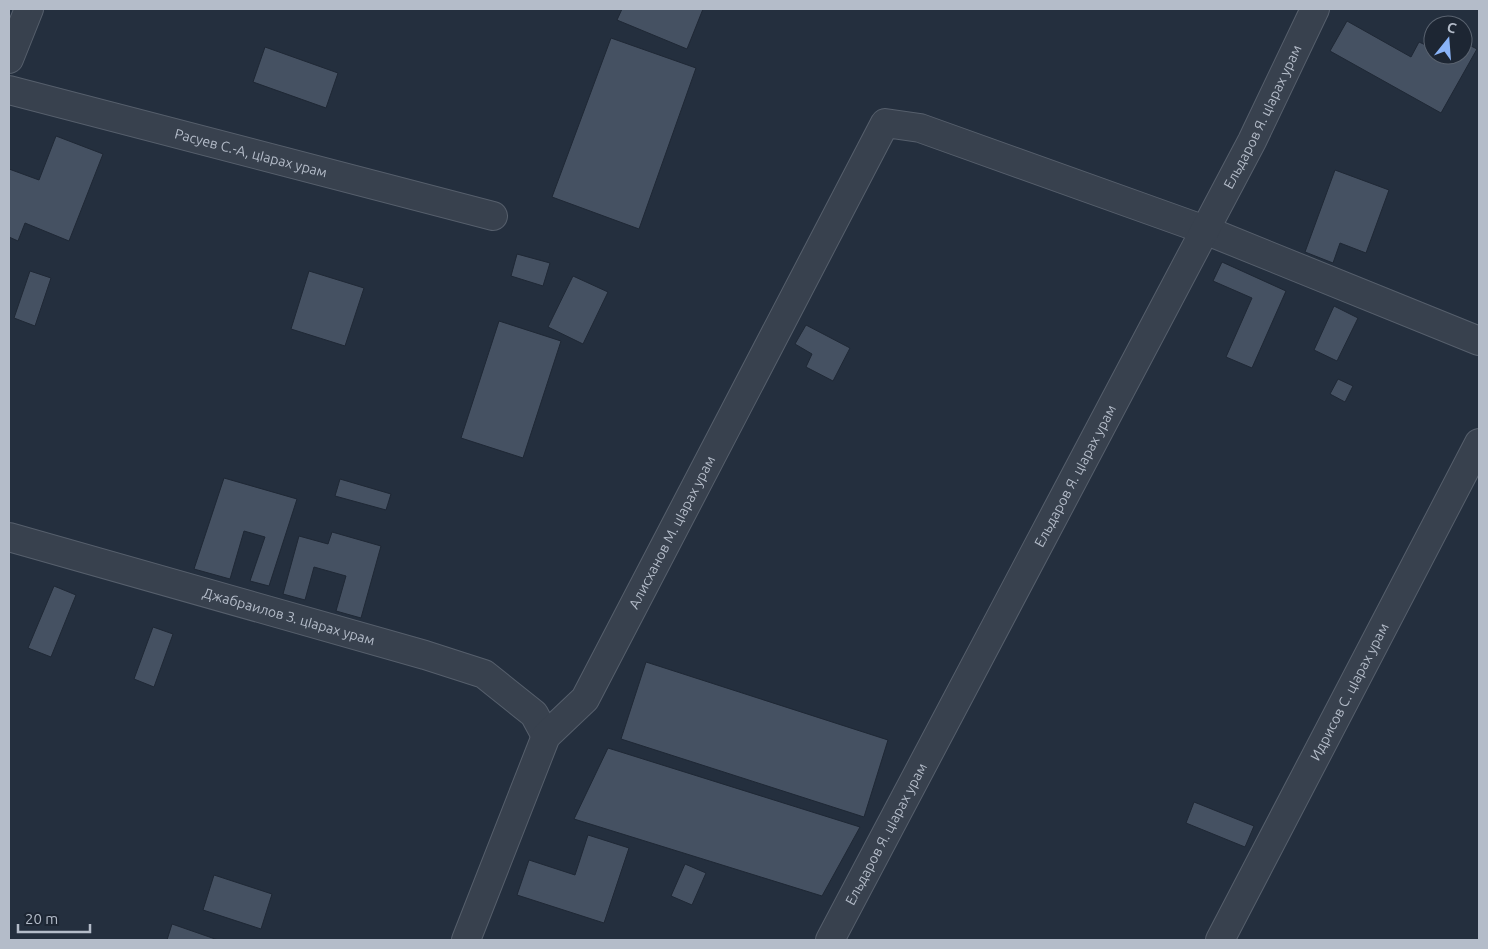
<svg xmlns="http://www.w3.org/2000/svg" width="1488" height="949" font-family="Ubuntu,sans-serif">
<rect width="100%" height="100%" fill="#242f3e"/>
<g fill="#455162" stroke="#1f2835">
<path d="M622,9H703L687,49L617,20Z"/>
<path d="M1347,21L1411,57L1419,42L1430,47L1433,41V55H1463V42L1477,49L1441,113L1330,51Z"/>
<path d="M611,38L696,68L639,229L552,197Z"/>
<path d="M265,47L338,73L326,108L253,82Z"/>
<path d="M56,136L103,154L69,241L25,223L18,241L9,237V169L39,180Z"/>
<path d="M1335,170L1389,190L1366,253L1340,243L1333,263L1305,252Z"/>
<path d="M517,254L550,263L543,286L511,276Z"/>
<path d="M1222,262L1286,291L1252,368L1226,357L1252,298L1213,281Z"/>
<path d="M30,271L51,278L35,326L14,318Z"/>
<path d="M309,271L364,288L345,346L291,329Z"/>
<path d="M573,276L608,292L583,344L548,327Z"/>
<path d="M1334,306L1358,318L1337,361L1314,350Z"/>
<path d="M499,321L561,341L523,458L461,438Z"/>
<path d="M806,325L850,348L833,381L806,367L812,354L795,344Z"/>
<path d="M1338,379L1353,386L1345,402L1330,394Z"/>
<path d="M224,478L297,499L269,586L250,581L265,537L244,531L230,579L194,569Z"/>
<path d="M340,479L391,494L386,510L335,496Z"/>
<path d="M332,532L381,546L361,618L336,611L346,576L314,567L305,600L283,594L299,536L328,544Z"/>
<path d="M54,586L76,595L51,657L28,648Z"/>
<path d="M153,627L173,634L154,687L134,679Z"/>
<path d="M646,662L888,740L864,817L621,739Z"/>
<path d="M608,748L860,827L822,896L574,819Z"/>
<path d="M1194,802L1254,826L1245,847L1186,823Z"/>
<path d="M588,835L629,848L604,923L517,895L529,860L575,875Z"/>
<path d="M685,864L706,873L692,905L671,896Z"/>
<path d="M214,875L272,894L261,929L203,910Z"/>
<path d="M172,924L218,940H167Z"/>
</g>
<g fill="none" stroke-linecap="round" stroke-linejoin="round">
<g stroke="#565f6c" stroke-width="30">
<g id="minor">
<path d="M9,59L29,9"/>
<path id="s1" d="M9,90L493,216"/>
<path id="s2" d="M9,537L425,655L484,674L534,714L546,736"/>
<path id="s3" d="M466,940L546,736L585,699L885,123L920,128L1205,230L1479,341"/>
<path id="s4" d="M830,940L1252,141L1315,9"/>
<path id="s5" d="M1220,940L1479,443"/>
</g>
</g>
<use href="#minor" stroke="#38414e" stroke-width="28"/>
</g>
<g text-anchor="middle" stroke-width="4" stroke-linejoin="round" paint-order="stroke">
<g font-size="14" fill="#b4bcc9" stroke="#1d2633">
<text dy="5" stroke="none"><textPath href="#s4" startOffset="930">Ельдаров Я. цIарах урам</textPath></text>
<text dy="5" stroke="none"><textPath href="#s1" startOffset="250">Расуев С.-А, цIарах урам</textPath></text>
<text dy="5" stroke="none"><textPath href="#s4" startOffset="525">Ельдаров Я. цIарах урам</textPath></text>
<text dy="5" stroke="none"><textPath href="#s3" startOffset="461">Алисханов М. цIарах урам</textPath></text>
<text dy="5" stroke="none"><textPath href="#s2" startOffset="291">Джабраилов З. цIарах урам</textPath></text>
<text dy="5" stroke="none"><textPath href="#s5" startOffset="280">Идрисов С. цIарах урам</textPath></text>
<text dy="5" stroke="none"><textPath href="#s4" startOffset="120">Ельдаров Я. цIарах урам</textPath></text>
</g>
</g>
<rect width="1488" height="949" fill="none" stroke="#b4bcc9" stroke-width="20"/>
<g transform="translate(1448 40) rotate(17)"><circle r="24" fill="#1d2633" stroke="#59626f"/>
<path d="M0-4L9 19L0 12L-9 19Z" fill="#8ab4f8"/>
<text y="-8" font-size="14" font-weight="bold" text-anchor="middle" fill="#b4bcc9">С</text>
</g>
<path d="M18 924v8h72v-8" fill="none" stroke="#b4bcc9" stroke-width="2.5"/>
<text x="25" y="924" font-size="15" fill="#b4bcc9" stroke="#1d2633" stroke-width="4" paint-order="stroke">20 m</text>
</svg>
